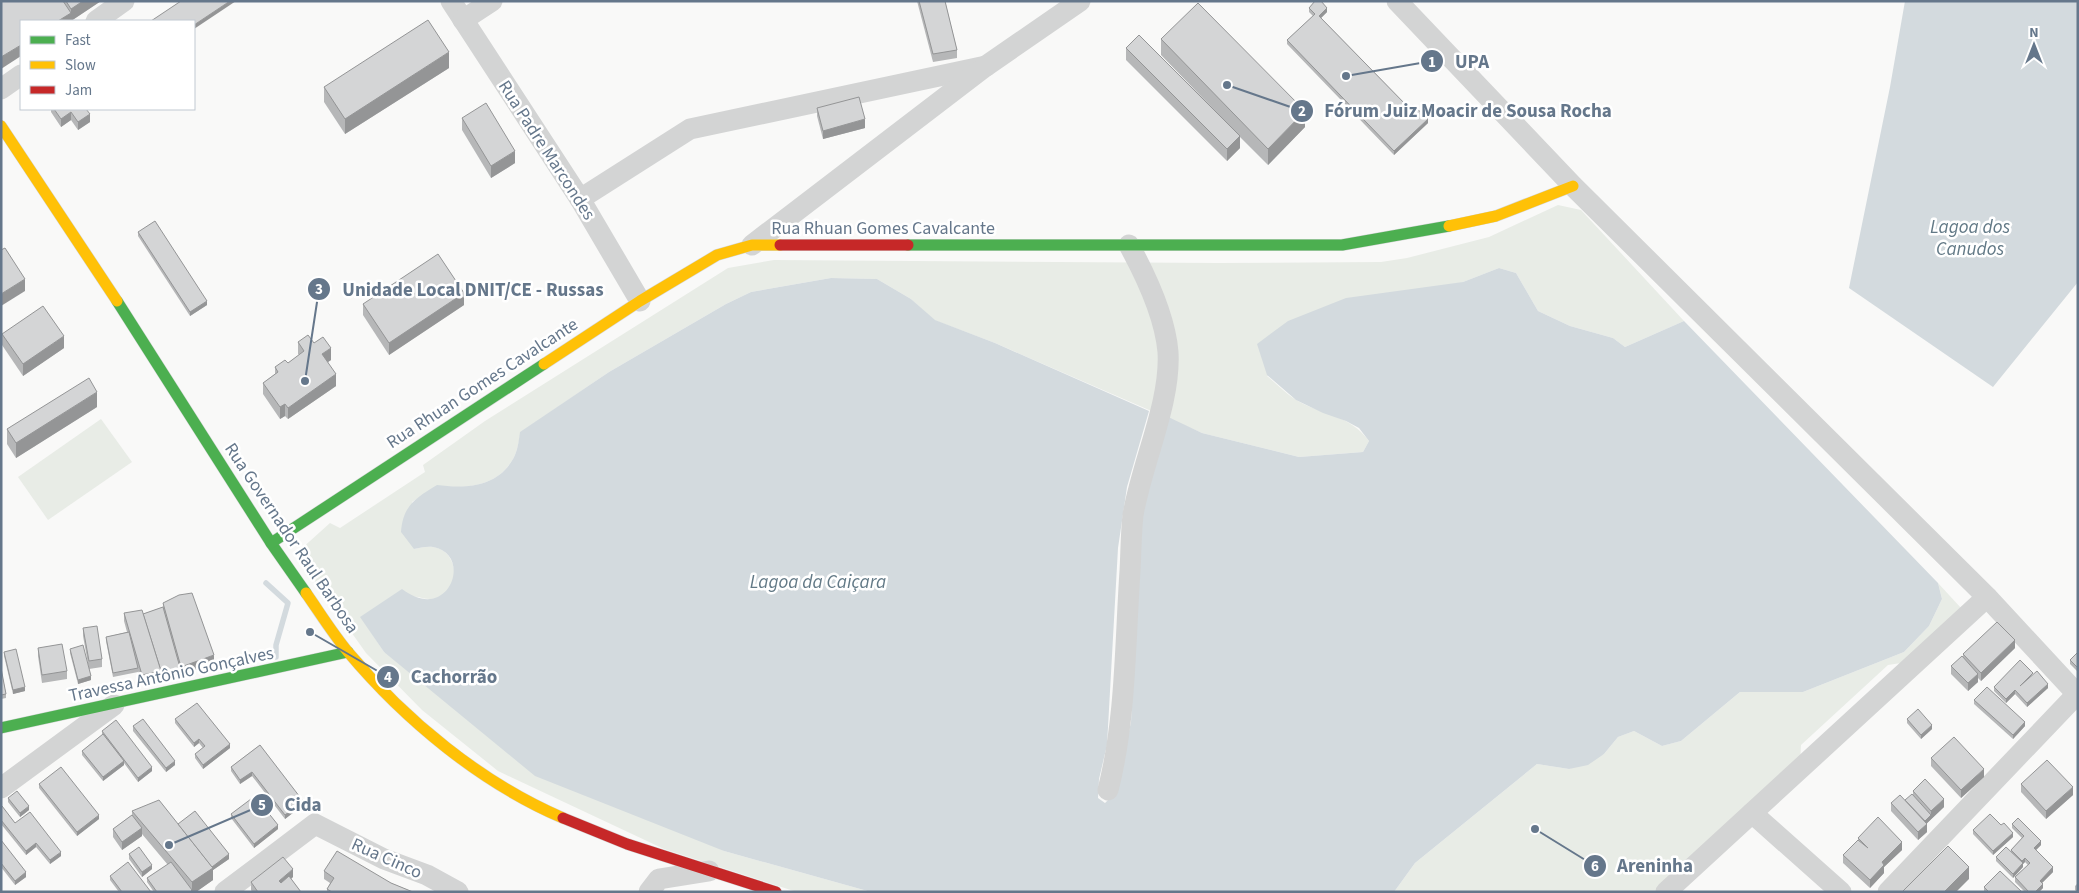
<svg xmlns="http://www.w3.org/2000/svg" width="2079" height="893" font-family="'Source Sans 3',sans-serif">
<rect width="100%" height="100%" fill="#f9f9f8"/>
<g fill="#e8ece6">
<path d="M1558,205L1581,210L1684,321L1625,347L1613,338L1570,326L1538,311L1516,273L1499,268L1463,282L1267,376C1277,384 1287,395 1298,401C1325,416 1350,415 1369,441L1363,452L1299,457L1202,433L995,343L934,320L911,299L877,279L831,278L751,292L726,304L609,372L521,432C519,439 518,448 515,455C500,487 467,489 437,486L412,502L414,549C420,548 427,546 433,547C457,550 462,585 441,596C428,603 421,595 411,597C394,600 376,611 361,617L384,652L724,851L871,892H797L664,849L498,771L422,710L366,653L310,574L300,550L330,523L340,528L425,472L423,465L485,421L728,268L774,260L1218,263L1381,262L1407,258L1489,237Z"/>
<path d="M101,419L132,462L48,520L18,477Z"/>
<path d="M1938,583L1961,608L1908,662L1888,665L1801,745L1800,764L1659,892H1394L1415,863L1537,764L1569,769L1604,754L1618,737L1634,731L1662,746L1681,741L1740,692H1803L1904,652L1929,626L1942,599Z"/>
</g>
<g fill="#d3dade">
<path d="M1905,1H2078V282L1993,387L1849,288L1890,87Z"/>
<path d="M1499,268L1516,273L1538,311L1570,326L1613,338L1625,347L1684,321L1938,583L1942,599L1929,626L1904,652L1803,692H1740L1681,741L1662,746L1634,731L1618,737L1604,754L1588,765L1569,769L1537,764L1415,863L1394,892H871L724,851L535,776L384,652L360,617L402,589C449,625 474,554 433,547C427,546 420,548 414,549L401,532C403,505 416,498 437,485C467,489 500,487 515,455C518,448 519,439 520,432L609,372L726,304L751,292L831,278L877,279L911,299L935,320L995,343L1149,411L1127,487L1118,548L1107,745L1099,779L1098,798L1105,803L1116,792L1131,722L1141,518L1164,415L1202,433L1299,457L1363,452L1369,441L1359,428L1346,421L1323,413L1296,400L1267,375L1257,344L1288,321L1346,298L1463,282Z"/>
</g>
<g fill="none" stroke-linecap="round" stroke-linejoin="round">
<path stroke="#d3dade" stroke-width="5.5" d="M266,583L288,603L276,645V657"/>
<g stroke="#d4d6d7" stroke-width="12">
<g id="fast">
<path d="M908,245H1342L1449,226"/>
<path d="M117,301L271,543L306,593"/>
<path d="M271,543L544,364"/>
<path d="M1,728L348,652"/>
</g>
</g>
<g stroke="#d4d6d7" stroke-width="12">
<g id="slow">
<path d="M1,126L117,301"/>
<path d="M1449,226L1496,216L1573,186"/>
<path d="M544,364L640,301L717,255L752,245H780"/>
<path d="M306,593C320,613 333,634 348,652C405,720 481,783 563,818"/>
</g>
</g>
<g stroke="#d4d6d7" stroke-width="12">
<g id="jam">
<path d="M780,245H908"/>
<path d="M563,818L627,844L776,892"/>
</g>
</g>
<g stroke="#d3d4d4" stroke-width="21">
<path d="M451,1L580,199L640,301"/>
<path d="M1397,1L1573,186L1987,597L2078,695"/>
<path d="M463,20L492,1"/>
<path d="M96,21L124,1"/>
<path d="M1,89L21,75"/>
<path d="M580,199L690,129L986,66"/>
<path d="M752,245L986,66L1080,1"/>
<path d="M1,788L114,705"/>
<path d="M1108,790C1126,720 1125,644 1130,571C1131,553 1131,533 1133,515C1142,462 1171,403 1168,352C1165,316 1146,276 1129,245"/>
<path d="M1752,813L1841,892"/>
<path d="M225,892L315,824L384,859L427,875L458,892"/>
<path d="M649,892L659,879L709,871"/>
<path d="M1666,892L1987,597"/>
<path d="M1888,892L2078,693"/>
</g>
<use href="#fast" stroke="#4caf50" stroke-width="11"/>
<use href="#slow" stroke="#ffc107" stroke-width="11"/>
<use href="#jam" stroke="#c62828" stroke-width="11"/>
</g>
<g fill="#b6b7b8">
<path d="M1,1H101L71,21Z"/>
<path d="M917,1H945L957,50V58L933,62Z"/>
<path d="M1309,8L1327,12L1321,18L1409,108L1428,123L1394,155L1287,44V40L1313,16L1309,12Z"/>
<path d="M1161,39L1305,127L1268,165L1240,137V148L1227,161L1126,60V48L1226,122L1161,55Z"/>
<path d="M449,68L345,134L324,102V87Z"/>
<path d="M817,108L865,128L823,139L817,116Z"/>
<path d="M51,109H86L90,122L78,130L71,120L61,127L51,112Z"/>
<path d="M462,118L515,163L491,178L462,130Z"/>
<path d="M138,232L207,305L190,316L138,236Z"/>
<path d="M363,304L464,305L389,355L363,315Z"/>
<path d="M2,334L64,348L23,376L2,345Z"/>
<path d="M298,342L314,343L331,360L328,362L336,386L288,419L285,416L280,419L263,394V383L275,374V367L288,363L299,355L298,354Z"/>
<path d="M97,407L16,458L7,444V429Z"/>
<path d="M163,603L214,663L181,675L142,683L138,671V672L113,677L106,641V637L127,632L124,621V613L143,614L163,607Z"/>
<path d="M83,628L102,659V667L89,669L91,680L78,684L70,653V649L89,669L83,636Z"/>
<path d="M38,648L67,671V679L42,683L38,656Z"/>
<path d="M2015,648L1981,681L1978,678V682L1968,691L1951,674V666L1963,657V654Z"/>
<path d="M4,652L25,691L13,694L4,656Z"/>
<path d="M2078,652V672L2070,664V660Z"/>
<path d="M1,668L6,694V698L1,699Z"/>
<path d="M2033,675L2048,688L2027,707L2015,694L2006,703L1994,691V687Z"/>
<path d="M1974,700L2025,726L2013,739L1974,704Z"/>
<path d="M175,719L230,748L203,769L195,758V754L203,748L199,743L194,747L175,723Z"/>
<path d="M1907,719L1932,729L1921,739L1907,723Z"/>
<path d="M133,726L175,765L166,772L133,731Z"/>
<path d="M102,731L152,771L138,782L124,763V765L103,781L82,755V751L102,735Z"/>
<path d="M260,745L303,805L285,819L252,776L240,784L231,771V767Z"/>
<path d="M1931,758L1984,777L1961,798L1931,766Z"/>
<path d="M39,784L99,819L77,836L39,788Z"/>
<path d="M2021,784L2073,795L2046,819L2021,792Z"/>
<path d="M1913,791L1944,807L1927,823V832L1918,840L1891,811V803L1905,800L1913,795Z"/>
<path d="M8,798L29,810L20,817L8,802Z"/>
<path d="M1,806L15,823L61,856L50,864L36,847L26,855L1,824Z"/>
<path d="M132,811L178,824L229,859L213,870V880L196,892H154L147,882V878L168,865L142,834V836L122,850L113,837V829L132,815Z"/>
<path d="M231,814L278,829L254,848L231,818Z"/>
<path d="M2012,824L2041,845L2036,850L2053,872L2042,883L2043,888L2039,892H2025L2015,882V877L2028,865L2025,862L2023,864V867L2013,878L1996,861V857L2011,851V850L2022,838L2012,828Z"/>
<path d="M2001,825L2013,837L1993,855L1973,834V830Z"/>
<path d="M1858,838L1902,850L1884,867V873L1870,888L1843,863V855L1858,840Z"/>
<path d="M1,840L26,877L15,885L1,867Z"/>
<path d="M129,854L152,869L142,877L129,859Z"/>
<path d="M324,871L391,883L413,892H327V889L330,883L324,879Z"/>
<path d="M110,876L151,892H119L110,880Z"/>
<path d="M293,877L291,879L301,892H252L251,890V882Z"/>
<path d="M2078,883V892H2077L2075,890V886Z"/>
<path d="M1984,887L2022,892H1985L1984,891Z"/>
</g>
<g fill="#949596">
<path d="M83,1H101L71,21V9Z"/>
<path d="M230,1H236L194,29V25Z"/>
<path d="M1327,8V12L1319,20V16Z"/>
<path d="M71,13V21H58Z"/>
<path d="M21,45V56L1,69V57Z"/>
<path d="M449,52V68L345,134V119Z"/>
<path d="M1305,111V127L1268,165V149Z"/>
<path d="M71,112V120L61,127V119Z"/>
<path d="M90,114V122L78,130V122Z"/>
<path d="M865,119V128L823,139V131Z"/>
<path d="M1428,119V123L1394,155V151Z"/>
<path d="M1240,136V148L1227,161V149Z"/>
<path d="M515,151V163L491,178V166Z"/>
<path d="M25,279V291L1,306V294Z"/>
<path d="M464,293V305L389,355V343Z"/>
<path d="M207,301V305L190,316V312Z"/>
<path d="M64,336V348L23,376V364Z"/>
<path d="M331,348V360L322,366V354Z"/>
<path d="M336,374V386L288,419V408Z"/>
<path d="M97,392V407L16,458V443Z"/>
<path d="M285,404V416L280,419V407Z"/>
<path d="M2015,640V648L1981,681V673Z"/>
<path d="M214,655V663L181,675V667Z"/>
<path d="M161,671V679L142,683V675Z"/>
<path d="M1978,674V682L1968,691V683Z"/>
<path d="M91,676V680L78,684V680Z"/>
<path d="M2048,684V688L2027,707V703Z"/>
<path d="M25,687V691L13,694V690Z"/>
<path d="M2015,690V694L2006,703V699Z"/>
<path d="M2025,722V726L2013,739V735Z"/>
<path d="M1932,725V729L1921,739V735Z"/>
<path d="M199,739V743L194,747V743Z"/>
<path d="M230,744V748L203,769V765Z"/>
<path d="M124,761V765L103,781V777Z"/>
<path d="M175,761V765L166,772V768Z"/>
<path d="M152,767V771L138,782V778Z"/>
<path d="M1984,769V777L1961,798V790Z"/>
<path d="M252,772V776L240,784V780Z"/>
<path d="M2073,787V795L2046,819V811Z"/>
<path d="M1944,799V807L1923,827V823L1931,815V811Z"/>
<path d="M303,801V805L285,819V815Z"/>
<path d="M29,806V810L20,817V813Z"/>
<path d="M99,815V819L77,836V832Z"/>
<path d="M1927,824V832L1918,840V832Z"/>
<path d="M278,825V829L254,848V844Z"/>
<path d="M142,828V836L122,850V842Z"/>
<path d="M2013,833V837L1993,855V851Z"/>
<path d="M2041,841V845L2034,852V848Z"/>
<path d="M1902,842V850L1884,867V873L1870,888V880L1882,862Z"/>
<path d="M36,843V847L26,855V851Z"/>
<path d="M61,852V856L50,864V860Z"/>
<path d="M229,854V859L213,870V880L196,892H192V882Z"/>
<path d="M2025,858V862L2023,864V867L2013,878V874L2022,864V861Z"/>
<path d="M152,865V869L142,877V872Z"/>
<path d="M1969,867V879L1956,892H1944Z"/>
<path d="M2053,867V872L2040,885V881Z"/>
<path d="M293,869V877L279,889V881Z"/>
<path d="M26,872V877L15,885V881Z"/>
<path d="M2043,884V888L2039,892H2035Z"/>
</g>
<g fill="#d4d5d6" stroke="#949596">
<path d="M1,1H63L71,13L58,21H21V45L1,57Z"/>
<path d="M66,1H83L71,9Z"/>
<path d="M181,1H230L194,25V21H151Z"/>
<path d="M919,1H945L957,50L933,54Z"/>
<path d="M1315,1H1321L1327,8L1319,16L1409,108L1413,105L1428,119L1394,151L1287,40L1315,14L1309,8Z"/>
<path d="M1198,3L1305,111L1268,149L1161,39Z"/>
<path d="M428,20L449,52L345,119L324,87Z"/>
<path d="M1139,35L1240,136L1227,149L1126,48Z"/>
<path d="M859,97L865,119L823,131L817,108Z"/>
<path d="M486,103L515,151L491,166L462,118Z"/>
<path d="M54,109H86L90,114L78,122L71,112L61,119Z"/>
<path d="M155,221L207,301L190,312L138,232Z"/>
<path d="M5,248L25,279L1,294V250Z"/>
<path d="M438,254L464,293L389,343L363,304Z"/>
<path d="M43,306L64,336L23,364L2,334Z"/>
<path d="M308,335L314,343L323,337L331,348L322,354L336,374L288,408L285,404L280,407L263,383L278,372L275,367L285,360L288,363L304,351L298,342Z"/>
<path d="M89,378L97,392L16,443L7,429Z"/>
<path d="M192,593L214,655L181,667L163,603L179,595Z"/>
<path d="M163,607L181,671L161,675V671L143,614Z"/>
<path d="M142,610L161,671L142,675L124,613Z"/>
<path d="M1997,622L2015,640L1981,673L1963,654Z"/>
<path d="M97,626L102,659L89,661L83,628Z"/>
<path d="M129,632L138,668L113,673L106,637Z"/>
<path d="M62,644L67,671L42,675L38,648Z"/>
<path d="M83,645L91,676L78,680L70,649Z"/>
<path d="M16,649L25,687L13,690L4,652Z"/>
<path d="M2078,652V668L2070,660Z"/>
<path d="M1962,656L1978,674L1968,683L1951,666Z"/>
<path d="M2020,660L2033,673L2020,686L2037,671L2048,684L2027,703L2015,690L2006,699L1994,687Z"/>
<path d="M1,668L6,694L1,695Z"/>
<path d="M1987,687L2025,722L2013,735L1974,700Z"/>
<path d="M197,703L230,744L203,765L195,754L205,746L199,739L194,743L175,719Z"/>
<path d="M1918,709L1932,725L1921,735L1907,719Z"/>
<path d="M143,719L175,761L166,768L133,726Z"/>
<path d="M116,720L152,767L138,778L102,731Z"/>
<path d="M103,734L124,761L103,777L82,751Z"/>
<path d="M1954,737L1984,769L1961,790L1931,758Z"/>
<path d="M260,745L303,801L285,815L252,772L240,780L231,767Z"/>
<path d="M2047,760L2073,787L2046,811L2021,784Z"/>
<path d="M61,767L99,815L77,832L39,784Z"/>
<path d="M1925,779L1944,799L1931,811L1913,791Z"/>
<path d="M17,791L29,806L20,813L8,798Z"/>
<path d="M1912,794L1931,815L1925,821L1905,800Z"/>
<path d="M1900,795L1927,824L1918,832L1891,803Z"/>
<path d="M255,796L278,825L254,844L231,814Z"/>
<path d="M159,800L213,868L192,882L132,811Z"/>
<path d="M1,806H2L15,823L30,812L61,852L50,860L36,843L26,851L1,820Z"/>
<path d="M195,811L229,854L212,867L178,824Z"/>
<path d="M1990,814L2001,825L2004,823L2013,833L1993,851L1973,830Z"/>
<path d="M132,815L142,828L122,842L113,829Z"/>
<path d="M1878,817L1902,842L1882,862L1884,865L1870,880L1843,855L1858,840L1868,848L1858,838Z"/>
<path d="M2018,818L2041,841L2034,848L2053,867L2040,881L2043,884L2035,892H2029L2015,877L2030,863L2025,858L2022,861L2011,850L2024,836L2012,824Z"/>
<path d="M1,840L26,872L15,881L1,863Z"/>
<path d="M1948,846L1969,867L1944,892H1902Z"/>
<path d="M139,847L152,865L142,872L129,854Z"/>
<path d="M2006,847L2023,863L2013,874L1996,857Z"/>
<path d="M337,851L391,883L413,892H332L327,889L334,878L324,871Z"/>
<path d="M283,857L293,869L279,881L281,883L289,876L301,892H258L251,882Z"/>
<path d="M128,862L151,892H122L110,876Z"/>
<path d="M171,862L192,890L190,892H157L147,878Z"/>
<path d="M2000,871L2022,892H1989L1984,887Z"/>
</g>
<g text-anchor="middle" stroke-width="5" stroke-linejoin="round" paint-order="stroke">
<g font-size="18" fill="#65778b" stroke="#fff">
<text transform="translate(547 150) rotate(57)" y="6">Rua Padre Marcondes</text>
<text x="883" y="234">Rua Rhuan Gomes Cavalcante</text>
<text transform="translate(482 383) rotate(-33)" y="6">Rua Rhuan Gomes Cavalcante</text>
<text transform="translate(292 538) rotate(56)" y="6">Rua Governador Raul Barbosa</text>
<text transform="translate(171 674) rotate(-12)" y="6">Travessa Antônio Gonçalves</text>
<text transform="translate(387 858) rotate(24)" y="6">Rua Cinco</text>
</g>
<g font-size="19" font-style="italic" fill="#627986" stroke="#fff">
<text x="1970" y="233">Lagoa dos<tspan x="1970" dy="22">Canudos</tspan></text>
<text x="818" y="588">Lagoa da Caiçara</text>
</g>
</g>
<path fill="none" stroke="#65778b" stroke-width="2" d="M1346 76L1432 61M1227 85L1302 111M305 381L319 289M310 632L388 677M169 845L262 805M1535 829L1595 866"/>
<g fill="#65778b" stroke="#fff" stroke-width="2">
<circle cx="1346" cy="76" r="5"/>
<circle cx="1227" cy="85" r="5"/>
<circle cx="305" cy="381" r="5"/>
<circle cx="310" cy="632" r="5"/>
<circle cx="169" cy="845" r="5"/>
<circle cx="1535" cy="829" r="5"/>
<circle cx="1432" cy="61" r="12"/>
<circle cx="1302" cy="111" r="12"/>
<circle cx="319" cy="289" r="12"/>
<circle cx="388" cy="677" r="12"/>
<circle cx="262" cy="805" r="12"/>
<circle cx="1595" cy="866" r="12"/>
</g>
<g font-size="15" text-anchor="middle" font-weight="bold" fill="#fff">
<text x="1432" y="67">1</text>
<text x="1302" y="116">2</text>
<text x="319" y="294">3</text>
<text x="388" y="682">4</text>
<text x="262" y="810">5</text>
<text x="1595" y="871">6</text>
</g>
<g font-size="19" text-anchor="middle" font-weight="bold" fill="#65778b" stroke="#fff" stroke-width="5" stroke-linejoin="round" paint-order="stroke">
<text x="1472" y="68">UPA</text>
<text x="1468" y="117">Fórum Juiz Moacir de Sousa Rocha</text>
<text x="473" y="296">Unidade Local DNIT/CE - Russas</text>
<text x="454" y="683">Cachorrão</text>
<text x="303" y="811">Cida</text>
<text x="1655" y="872">Areninha</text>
</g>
<rect width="2079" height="893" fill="none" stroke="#65778b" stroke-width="5"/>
<rect x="20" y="20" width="175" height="90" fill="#ffffff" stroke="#c1c9d1"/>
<rect x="30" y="36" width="25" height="8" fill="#4caf50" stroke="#c1c9d1"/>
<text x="65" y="45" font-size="15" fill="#65778b">Fast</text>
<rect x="30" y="61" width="25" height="8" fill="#ffc107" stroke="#c1c9d1"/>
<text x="65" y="70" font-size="15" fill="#65778b">Slow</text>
<rect x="30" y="86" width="25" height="8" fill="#c62828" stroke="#c1c9d1"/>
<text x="65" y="95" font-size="15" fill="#65778b">Jam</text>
<g transform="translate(2034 45)" stroke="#ffffff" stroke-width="4" paint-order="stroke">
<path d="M0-4L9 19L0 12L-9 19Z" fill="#65778b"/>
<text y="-8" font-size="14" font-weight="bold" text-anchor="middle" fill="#65778b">N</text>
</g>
</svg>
